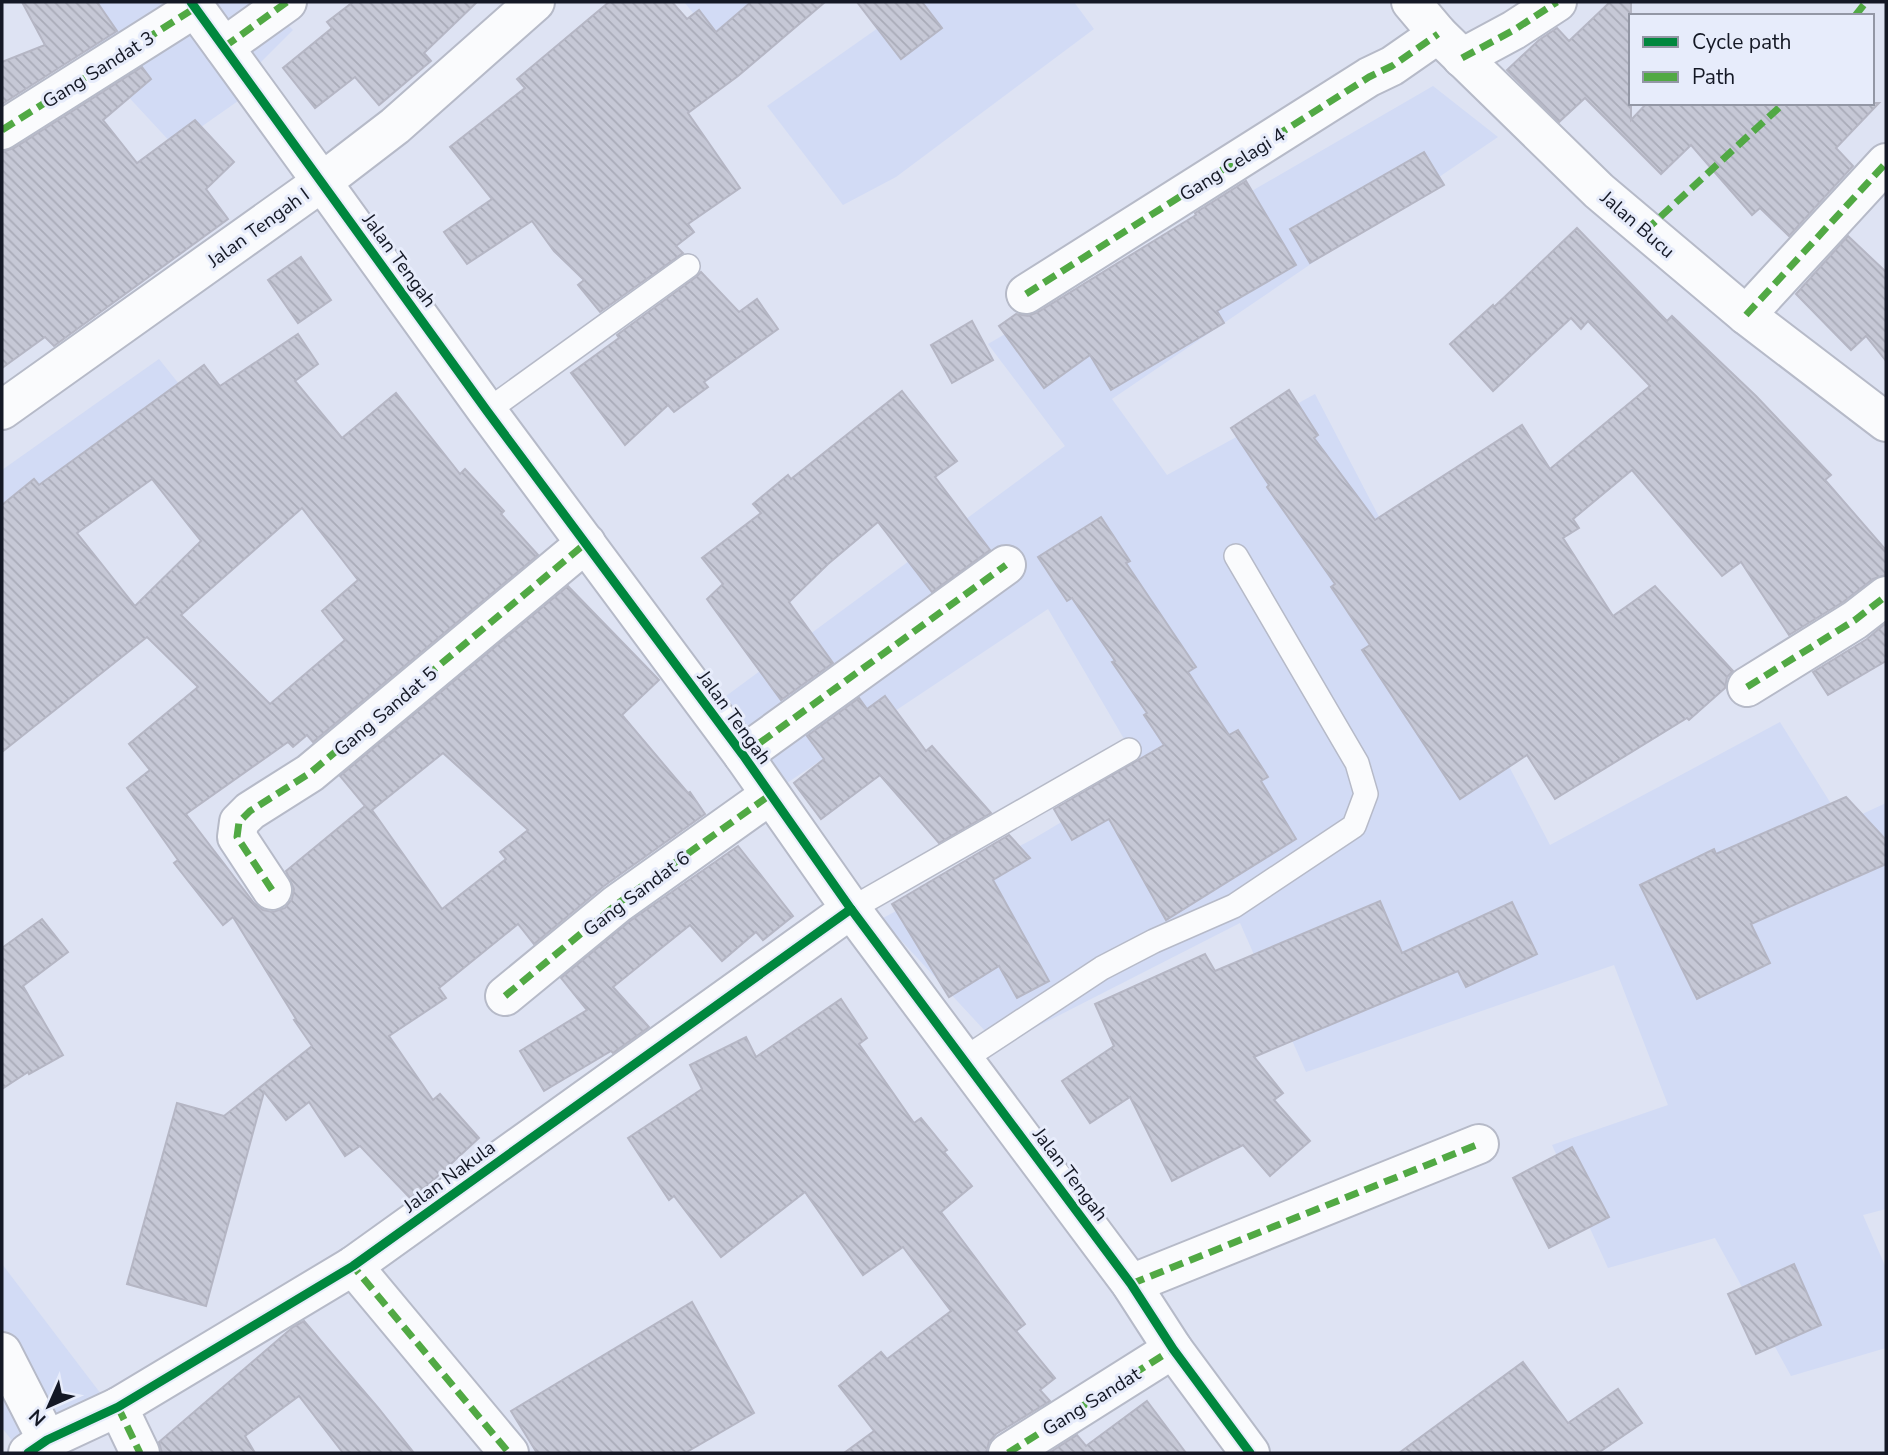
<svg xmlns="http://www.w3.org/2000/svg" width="1888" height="1455" font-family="'Nunito Sans',sans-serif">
<defs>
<pattern id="building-back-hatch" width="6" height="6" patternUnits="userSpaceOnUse" patternTransform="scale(1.75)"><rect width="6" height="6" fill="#c6c8d6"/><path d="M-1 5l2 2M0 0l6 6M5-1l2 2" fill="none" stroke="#a9abb8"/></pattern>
</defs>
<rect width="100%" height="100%" fill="#dee3f3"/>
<g fill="#d2dbf5">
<path d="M82,2H265L293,30L246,77L255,89L174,146L59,22Z"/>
<path d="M684,2H775L720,45Z"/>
<path d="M915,2H1074L1094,29L896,177L843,205L767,106Z"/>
<path d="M1433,86L1498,137L1112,399L1167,475L1315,394L1550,845L1780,722L1843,823L1886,803V1209L1863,1215L1886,1268V1348L1791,1376L1715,1238L1608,1268L1552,1145L1668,1105L1614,965L1306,1072L1240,923L999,1046L881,919L1033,839L1144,773L1048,609L775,791L707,710L1065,446L988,344Z"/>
<path d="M159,359L215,429L2,587V470Z"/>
<path d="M2,1264L101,1394L19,1449L2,1428Z"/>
</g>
<g fill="url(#building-back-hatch)" stroke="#b5b6c4" stroke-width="2" fill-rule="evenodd">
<path d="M22,2H97L117,31L2,104V62L45,45Z"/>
<path d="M353,2H477L424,53L431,61L379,105L355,77L315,108L283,68L332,28L327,22Z"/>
<path d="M609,2H672L687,19L699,10L716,32L751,2H825L738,76L688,113L740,188L688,224L694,232L676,246L683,253L600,312L578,285L584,280L554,251L532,221L467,264L444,232L492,199L450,147L525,88L517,79Z"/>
<path d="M857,2H922L942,28L901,59Z"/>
<path d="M1610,2H1631V120L1647,103H1879L1836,148L1853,166L1789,236L1760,208L1752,215L1691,145L1661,174L1585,98L1559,122L1507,70L1539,40L1557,28L1569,41Z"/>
<path d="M142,67L151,79L103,120L137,163L195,120L234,162L206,189L228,219L54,346L45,337L2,368V152L14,148Z"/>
<path d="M1424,152L1444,185L1310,263L1290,229Z"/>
<path d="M1246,181L1296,265L1217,311L1224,323L1111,390L1090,355L1044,388L999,326L1016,314L1028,316L1038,312L1196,215L1195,213Z"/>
<path d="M1577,228L1667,321L1672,316L1756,396L1831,475L1825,480L1886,550V575L1873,579L1843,602L1789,635L1741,562L1722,576L1632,470L1573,519L1579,528L1563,538L1613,616L1655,586L1733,671L1727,677L1725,688L1689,720L1687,718L1555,799L1527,755L1460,799L1362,650L1370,645L1331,587L1335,584L1267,487L1269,485L1231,428L1289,390L1318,435L1314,438L1375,520L1522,425L1550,469L1650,386L1588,321L1581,329L1571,318L1493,391L1450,344L1493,305L1494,307Z"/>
<path d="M1848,236L1886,272V361L1866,336L1851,350L1796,294Z"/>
<path d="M301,257L331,300L298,323L268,280Z"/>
<path d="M701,272L739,312L757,299L778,329L704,382L708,387L674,412L668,405L625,445L571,373L619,338L617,335L696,277Z"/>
<path d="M972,321L993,360L952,383L931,345Z"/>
<path d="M298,334L318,364L295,381L342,438L396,393L460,474L465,469L504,511L501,514L538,555L313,742L307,735L293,747L288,742L186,814L254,903L263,910L273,912L285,908L292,899L294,889L286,871L365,806L340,776L568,586L659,680L622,715L688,793L690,792L705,814L604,886L534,944L518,924L439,988L446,998L389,1036L433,1100L440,1094L479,1138L428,1185L410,1198L360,1146L345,1156L309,1102L286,1120L264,1092L206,1306L127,1284L177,1103L224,1116L312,1046L294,1020L296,1019L233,917L223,925L174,863L178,860L127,788L150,770L129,744L198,687L147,637L2,752V505L34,479L39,485L204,365L220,386ZM152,479L201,541L135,606L77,533ZM302,508L358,580L322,611L345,640L270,704L181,615ZM443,753L528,830L500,852L506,859L442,909L372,810Z"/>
<path d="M902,391L957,461L935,477L990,550L932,592L878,522L828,564L789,602L833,663L781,700L707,599L723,584L702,558L761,513L753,504L788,475L791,479Z"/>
<path d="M1101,517L1130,561L1126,563L1196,667L1188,672L1229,735L1238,730L1268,777L1261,781L1296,839L1166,920L1109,819L1072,840L1054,809L1164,745L1144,715L1147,713L1112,662L1115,661L1072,598L1067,601L1038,557Z"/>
<path d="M1886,623V661L1828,695L1813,672L1867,639Z"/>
<path d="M885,696L926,751L932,746L991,813L939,843L880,775L821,819L794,783L824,759L807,736L859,698L867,709Z"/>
<path d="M1846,797L1886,840V864L1751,924L1770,963L1697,999L1640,885L1714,849L1716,854Z"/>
<path d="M1009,835L1030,858L993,880L1049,981L1017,998L999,966L949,997L892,904Z"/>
<path d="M738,846L793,916L763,940L756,932L722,961L690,925L613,987L649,1027L613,1053L611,1051L544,1091L520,1051L587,1010L561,978L630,921Z"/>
<path d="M1380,901L1402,953L1512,902L1537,954L1466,987L1458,971L1254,1057L1283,1093L1274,1100L1310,1141L1270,1176L1243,1145L1172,1181L1130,1097L1090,1123L1062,1081L1114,1046L1095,1004L1205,954L1215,971Z"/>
<path d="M42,919L68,952L23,986L63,1055L29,1074L28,1072L2,1089V948Z"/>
<path d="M841,999L867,1038L859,1044L914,1123L921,1118L947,1150L944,1152L972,1186L941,1212L1025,1324L1016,1331L1055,1378L1040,1390L1050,1401L996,1434L989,1442L986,1453H844L874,1431L839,1386L881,1352L887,1359L951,1311L903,1247L863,1275L805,1192L721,1257L674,1196L669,1200L628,1138L702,1089L690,1065L746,1037L756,1057Z"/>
<path d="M1572,1147L1609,1217L1549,1248L1513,1178Z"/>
<path d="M1794,1264L1821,1325L1756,1354L1728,1294Z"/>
<path d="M692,1302L754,1413L685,1453H537L511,1411Z"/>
<path d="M304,1321L379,1409L414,1453H343L299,1396L245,1436L255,1453H162L159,1442L293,1327Z"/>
<path d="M1523,1362L1568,1423L1618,1389L1642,1423L1598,1453H1399Z"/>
<path d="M1147,1401L1186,1453H1049L1077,1435L1086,1446Z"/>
</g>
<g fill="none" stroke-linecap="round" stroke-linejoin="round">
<g stroke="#b6bac8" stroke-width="26">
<g id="service">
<path d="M487,411L688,266"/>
<path d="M851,909L1129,750"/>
<path d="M964,1059L1102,968L1154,941L1234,906L1354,826L1366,794L1357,763L1236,556"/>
</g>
</g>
<g stroke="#b6bac8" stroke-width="42">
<g id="minor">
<path d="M1411,2L1438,34L1599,191L1746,315L1886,422"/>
<path d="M224,47L287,2"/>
<path d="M1462,58L1514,30L1557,2"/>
<path d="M2,130L195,8"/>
<path d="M1026,294L1369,77L1392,66L1438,34"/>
<path d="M1746,315L1886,163"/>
<path d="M2,410L322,182L487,411L743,755L851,909L1131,1284L1173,1349L1250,1453"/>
<path d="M1747,687L1855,620L1886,596"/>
<path d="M743,755L1006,565"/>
<path d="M272,890L237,837L239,822L250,811L310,773L586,543"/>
<path d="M505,996L617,904L770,795"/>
<path d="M353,1266L509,1453"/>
<path d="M1131,1284L1479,1144"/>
<path d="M2,1352L47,1440"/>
<path d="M118,1407L140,1453"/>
<path d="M28,1453L47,1440L118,1407L353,1266L851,909"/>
<path d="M1008,1453L1173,1349"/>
</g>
</g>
<g stroke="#b6bac8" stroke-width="42">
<path id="tertiary" d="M191,2L322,182L395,126L535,2"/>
</g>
<use href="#service" stroke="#fafbfd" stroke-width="23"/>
<use href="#minor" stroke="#fafbfd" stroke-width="38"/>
<use href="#tertiary" stroke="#fafbfd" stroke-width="38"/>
<g stroke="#51a944" stroke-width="7" stroke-dasharray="14 7" stroke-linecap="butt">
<path d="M1855,16L1866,2"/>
<path d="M224,47L287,2"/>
<path d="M1462,58L1514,30L1557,2"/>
<path d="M2,130L195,8"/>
<path d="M1645,231L1784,103"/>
<path d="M1026,294L1369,77L1392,66L1438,34"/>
<path d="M1746,315L1886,163"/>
<path d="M1747,687L1855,620L1886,596"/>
<path d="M743,755L1006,565"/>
<path d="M272,890L237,837L239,822L250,811L310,773L586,543"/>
<path d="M505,996L617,904L770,795"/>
<path d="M357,1263L353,1266L509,1453"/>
<path d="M1131,1284L1479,1144"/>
<path d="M118,1407L140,1453"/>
<path d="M1008,1453L1173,1349"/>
</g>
<g stroke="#e7ecfb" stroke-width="13">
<g id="cycleway">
<path d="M191,2L487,411L743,755L851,909L1131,1284L1173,1349L1250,1453"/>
<path d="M28,1453L47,1440L118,1407L353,1266L851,909"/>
</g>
</g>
<use href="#cycleway" stroke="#00873e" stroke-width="9"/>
</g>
<g text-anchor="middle" stroke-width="6" stroke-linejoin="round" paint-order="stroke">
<g font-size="19" fill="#141825" stroke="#e7ecfb">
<text transform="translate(98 69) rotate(-32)" y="7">Gang Sandat 3</text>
<text transform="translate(1232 164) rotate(-32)" y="7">Gang Celagi 4</text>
<text transform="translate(1638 224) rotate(41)" y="7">Jalan Bucu</text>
<text transform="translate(258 227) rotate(-36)" y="7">Jalan Tengah I</text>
<text transform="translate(400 260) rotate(54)" y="7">Jalan Tengah</text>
<text transform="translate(385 711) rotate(-40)" y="7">Gang Sandat 5</text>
<text transform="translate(735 717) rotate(54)" y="7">Jalan Tengah</text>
<text transform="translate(636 893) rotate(-37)" y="7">Gang Sandat 6</text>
<text transform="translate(1071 1174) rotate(53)" y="7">Jalan Tengah</text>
<text transform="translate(449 1176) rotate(-36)" y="7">Jalan Nakula</text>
<text transform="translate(1091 1401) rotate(-32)" y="7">Gang Sandat</text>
</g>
</g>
<rect width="1888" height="1455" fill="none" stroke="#141825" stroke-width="7"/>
<rect x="1629" y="14" width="245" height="91" fill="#e7ecfb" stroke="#9397a5" stroke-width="2"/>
<rect x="1643" y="37" width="35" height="10" fill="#00873e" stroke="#9397a5" stroke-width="2"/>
<text x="1692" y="49" font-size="21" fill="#141825">Cycle path</text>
<rect x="1643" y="72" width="35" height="10" fill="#51a944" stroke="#9397a5" stroke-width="2"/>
<text x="1692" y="84" font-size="21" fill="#141825">Path</text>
<g transform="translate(49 1406) rotate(225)" stroke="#e7ecfb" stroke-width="5" paint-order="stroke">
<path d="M0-5L12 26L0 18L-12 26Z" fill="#141825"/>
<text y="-10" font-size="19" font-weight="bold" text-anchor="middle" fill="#141825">N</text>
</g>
</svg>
